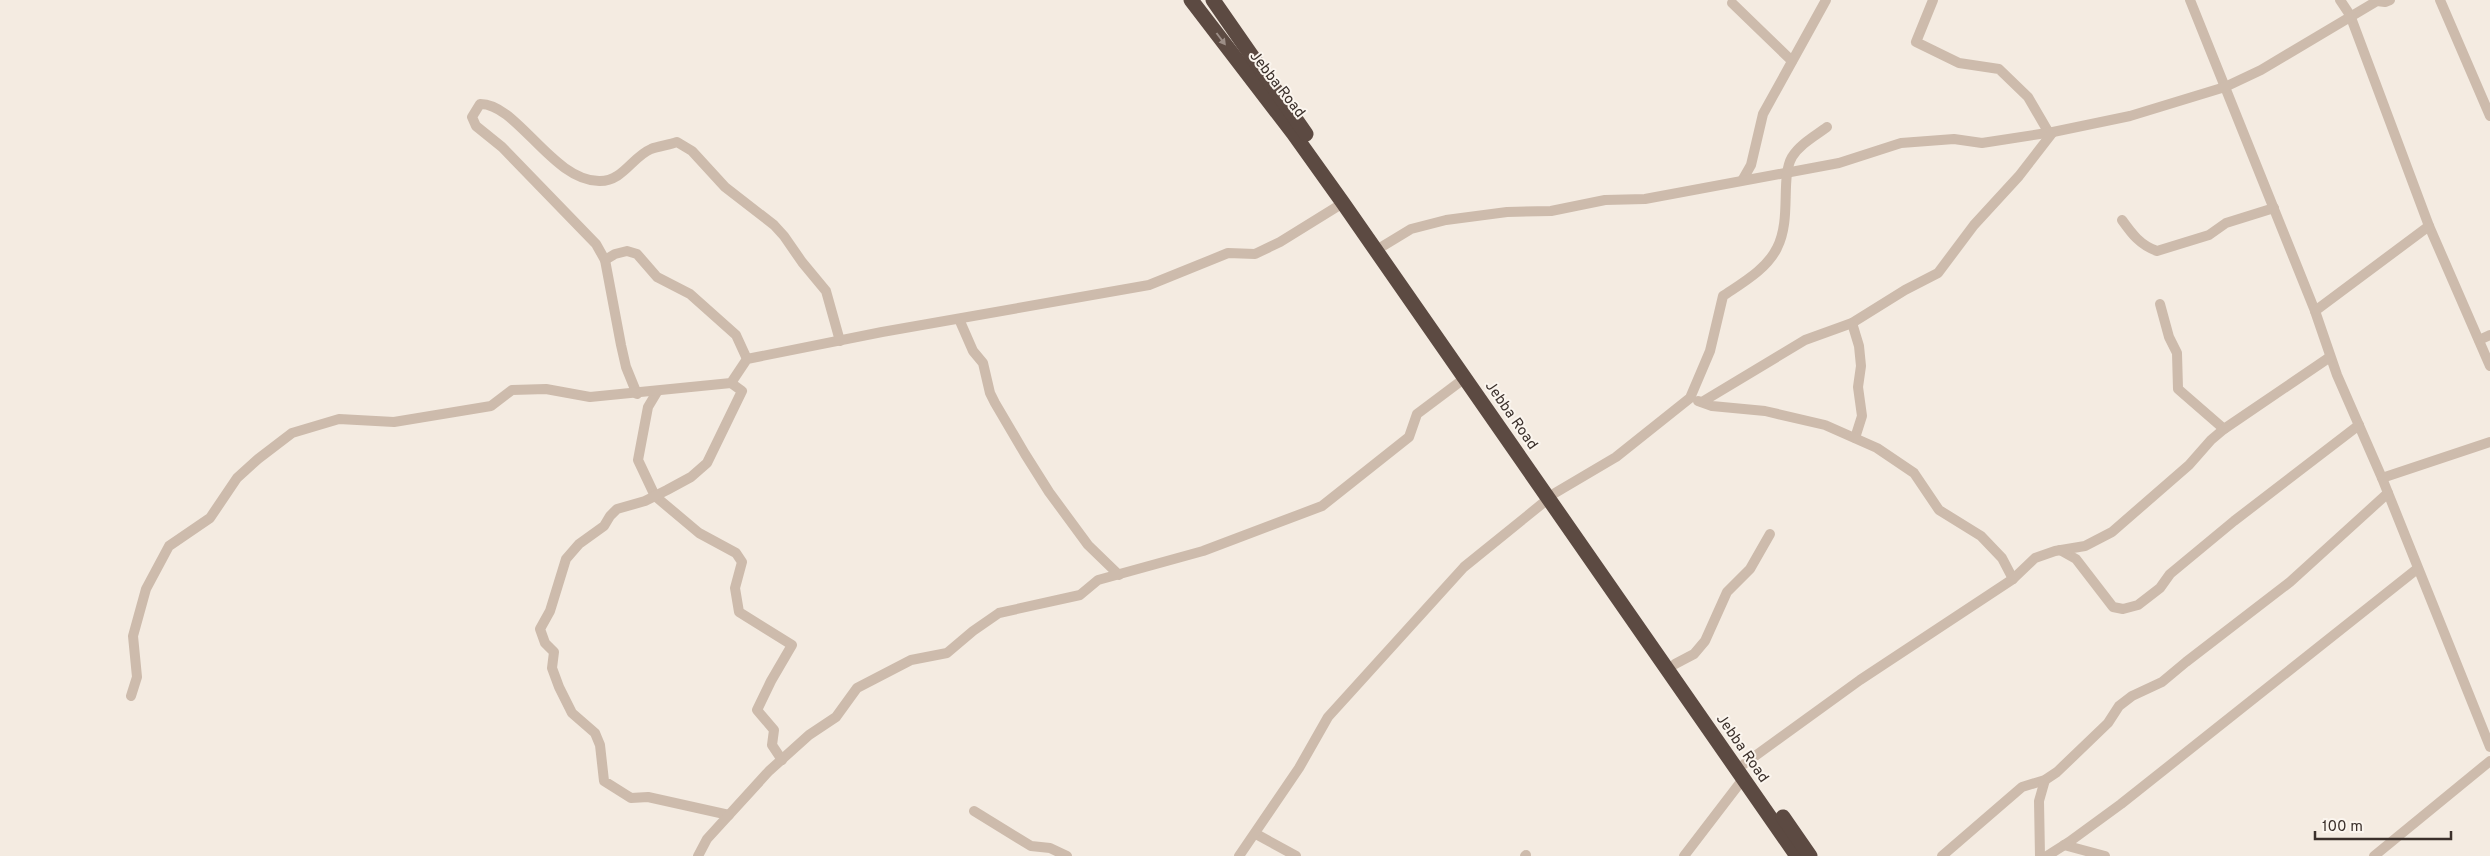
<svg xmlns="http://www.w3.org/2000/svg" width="2490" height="856" font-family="Overpass,sans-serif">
<rect width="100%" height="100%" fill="#f4ebe1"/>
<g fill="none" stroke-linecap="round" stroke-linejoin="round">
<g stroke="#cdbbac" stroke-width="10">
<path d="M1933,0L1916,42L1959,63L1999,69L2028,97L2049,133"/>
<path d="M2190,0L2315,311L2337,375L2382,478L2490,747"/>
<path d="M2340,0L2350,15L2429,226L2490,366"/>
<path d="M2440,0L2490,116"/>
<path d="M1732,3L1792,61"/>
<path d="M1743,179L1751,165L1763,114L1826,0"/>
<path d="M2122,220C2132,234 2140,245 2157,251L2209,235L2226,223L2274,208"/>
<path d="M1383,246L1411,229L1446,220L1507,212L1551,211L1605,200L1645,199L1839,163L1901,143L1954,139L1982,143L2053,132L2130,116L2225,87L2261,70L2377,1L2385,2L2390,0"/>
<path d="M605,260L615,254L627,251L637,254L657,277L690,294L736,335L747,359"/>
<path d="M2160,304L2169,337L2177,353L2178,389L2224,429"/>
<path d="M2315,311L2429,226"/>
<path d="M959,319L973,351L983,363L990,393L995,403L1025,454L1049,492L1088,545L1119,575"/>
<path d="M1852,323L1859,346L1861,366L1858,387L1862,416L1855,438"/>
<path d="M2479,340L2490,335"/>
<path d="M657,392L648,407L638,460L655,496L699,533L736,553L742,562L735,588L739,612L792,645L771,681L757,710L774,730L772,745L782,760"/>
<path d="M637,394L626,367L621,345L605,260L596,244L502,147L476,126L472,117L480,104C517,103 553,182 600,181C623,181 632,157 651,149C659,146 669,145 677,142L692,151L725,187L774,225L784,236L802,262L826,291L840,341"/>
<path d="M1698,401L1712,406L1765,411L1825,425L1877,448L1914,473L1939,510L1981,536L2002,558L2013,579"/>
<path d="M1702,402L1805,340L1852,323L1905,290L1938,273L1974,225L2019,176L2053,132"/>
<path d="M2382,478L2490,442"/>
<path d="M1555,493L1616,457L1690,398L1710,351L1723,296C1742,283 1767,269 1777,248C1792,219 1780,178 1792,157C1800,144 1815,136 1827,127"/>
<path d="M2060,550L2076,559L2113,607L2123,609L2138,605L2160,588L2170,574L2234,521L2359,425"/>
<path d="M1675,664L1694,654L1705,641L1727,592L1750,569L1770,534"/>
<path d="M131,696L137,677L133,636L146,589L169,546L210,518L237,478L258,459L292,433L339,419L394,422L491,406L512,390L546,389L590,397L731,383L747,359L882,332L1149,285L1228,253L1255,254L1280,242L1343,203"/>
<path d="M1744,764L1860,680L2013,579L2035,558L2055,551L2085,546L2112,532L2189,465L2211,440L2224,429L2330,357"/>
<path d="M974,811L1031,846L1050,848L1067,856"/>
<path d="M729,815L648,797L631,798L604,781L600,745L595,733L572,713L559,687L552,668L554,652L545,643L540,629L550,611L566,559L579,544L604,526L610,516L617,509L645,501L667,490L691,477L707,463L742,391L731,383"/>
<path d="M1256,834L1296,856"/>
<path d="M2064,845L2105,856"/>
<path d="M698,856L707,839L769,771L809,735L836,717L857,688L911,660L947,653L973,631L999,613L1080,595L1098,580L1203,551L1322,506L1409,437L1417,414L1465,378"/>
<path d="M1239,856L1299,768L1328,717L1464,567L1548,499"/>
<path d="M1525,856L1526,855"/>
<path d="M1684,856L1743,779"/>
<path d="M1942,856L2022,787L2045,780L2057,772L2108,723L2119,706L2132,696L2162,682L2186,662L2290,582L2388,493"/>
<path d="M2040,856L2039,801L2045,780"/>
<path d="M2047,856L2069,842L2121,804L2417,569"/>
<path d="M2374,856L2490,761"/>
</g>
<g stroke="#5c4a42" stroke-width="15">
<path d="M1191,0L1293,133L1343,203L1797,856"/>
<path d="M1213,0L1306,134"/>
<path d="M1783,817L1810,856"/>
</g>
</g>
<defs><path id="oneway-solid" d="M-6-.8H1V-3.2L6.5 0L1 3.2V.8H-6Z" transform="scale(1.25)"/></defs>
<use fill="#9c8e87" href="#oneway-solid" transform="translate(1221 39) rotate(53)"/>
<g text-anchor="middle" stroke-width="4" stroke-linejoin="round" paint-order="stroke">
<g font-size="15" fill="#3b302b" stroke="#fbf5ee">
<text transform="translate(1278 84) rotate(52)" y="5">Jebba Road</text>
<text transform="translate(1512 415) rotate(55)" y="5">Jebba Road</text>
<text transform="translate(1743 748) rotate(55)" y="5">Jebba Road</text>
</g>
</g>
<path d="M2315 831v8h136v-8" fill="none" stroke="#3b302b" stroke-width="2.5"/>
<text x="2322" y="831" font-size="15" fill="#3b302b" stroke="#fbf5ee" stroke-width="4" paint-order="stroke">100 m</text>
</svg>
